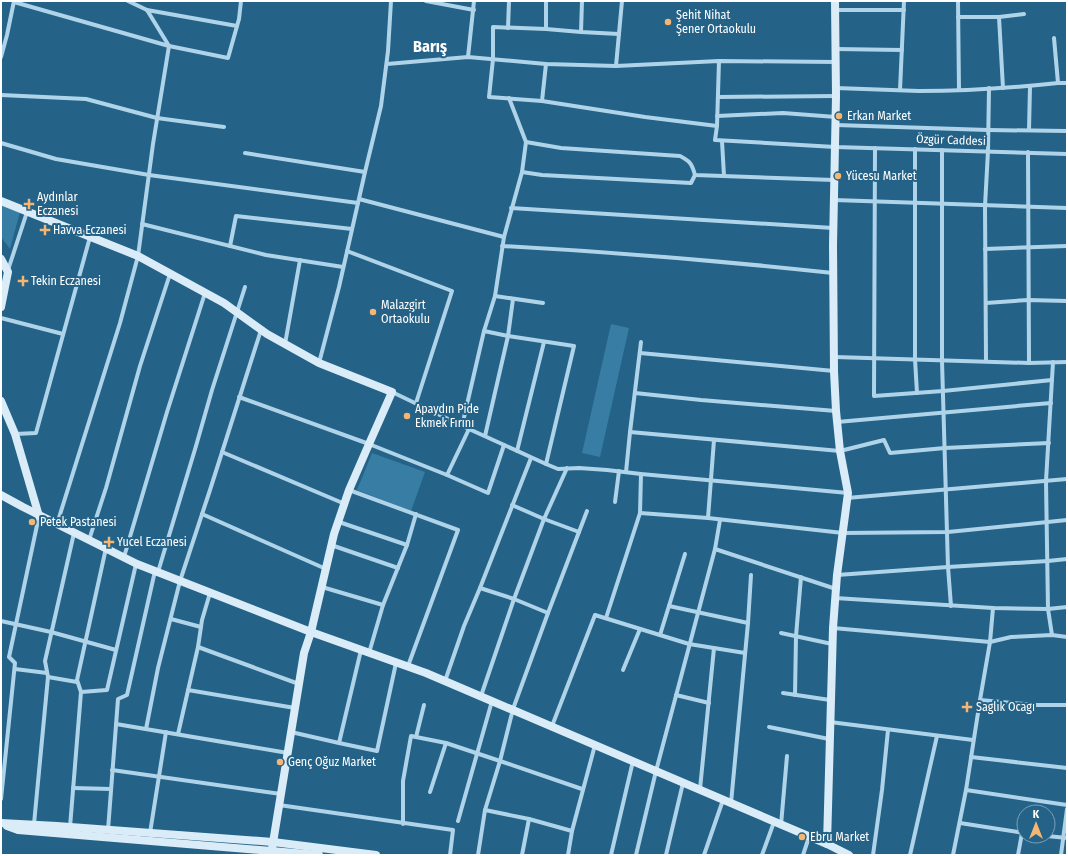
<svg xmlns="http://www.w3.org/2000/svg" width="1068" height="856" font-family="'Fira Sans Condensed',sans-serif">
<rect width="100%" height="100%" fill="#246287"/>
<g fill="#387da4">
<path d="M1,205L20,212L10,249L1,237Z"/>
<path d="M611,324L629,328L600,457L582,453Z"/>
<path d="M372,453L425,472L411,511L357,490Z"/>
</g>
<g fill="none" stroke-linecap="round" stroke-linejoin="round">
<g stroke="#afd4e9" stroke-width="4">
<path d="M426,1L474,10"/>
<path d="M958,1L959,90"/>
<path d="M14,2L169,46L228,58L239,19L241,1"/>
<path d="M147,10L237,26"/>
<path d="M835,10H904"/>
<path d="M958,17H999L1024,14"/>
<path d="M999,17L1003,88"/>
<path d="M508,28L509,1"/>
<path d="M546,29V1"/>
<path d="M581,32L582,1"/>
<path d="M619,34L581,32L546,29L493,27V59L489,97L542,101L645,117L717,126"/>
<path d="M1054,38L1058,83"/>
<path d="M836,49L902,50"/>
<path d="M1,57L7,35L14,1"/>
<path d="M468,57L474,1"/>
<path d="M719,61L717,126L715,140L835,147L1067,154"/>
<path d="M387,64L468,57L546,64L616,66L719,61L836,62"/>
<path d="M616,66L622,1"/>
<path d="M836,88C864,89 892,90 919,91C966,91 1012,88 1058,83H1067"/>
<path d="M900,90L904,1"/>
<path d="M1,95L86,99L157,118L224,127"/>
<path d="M718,97L836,96"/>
<path d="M542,101L546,64"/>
<path d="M717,116L783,113L836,117"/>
<path d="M836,125L988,130L1067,131"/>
<path d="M1029,130L1030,86"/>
<path d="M722,141L724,176"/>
<path d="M526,142L561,148L680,156C690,161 692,164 695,175L834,180"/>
<path d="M1,143L56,159L149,175L358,203"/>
<path d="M875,148L874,396L943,391L1052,380"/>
<path d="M915,149V359L917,393"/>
<path d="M942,150V361L948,567L951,606"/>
<path d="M1028,152L1029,363"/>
<path d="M245,153L365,172"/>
<path d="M522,172L542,175L691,183L695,175"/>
<path d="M359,199L504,237"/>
<path d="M834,200L1067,208"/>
<path d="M511,208L833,228"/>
<path d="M142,224L266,255L343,267"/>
<path d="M230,246L236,216L352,229"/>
<path d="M502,246C613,252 723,261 833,273"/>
<path d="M985,249L1067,246"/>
<path d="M347,251L452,291L416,403"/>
<path d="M8,270L27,212"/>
<path d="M495,296L543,303"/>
<path d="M986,303L1028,300L1067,301"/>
<path d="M1,318L63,334"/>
<path d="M484,331L508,336L574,346L546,464"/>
<path d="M285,344L300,260"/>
<path d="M640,353L834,371"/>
<path d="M835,357L1029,363L1067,362"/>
<path d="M986,361L985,206L988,151L989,88"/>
<path d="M319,363L339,287L365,172L381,106L388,51L391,1"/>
<path d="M392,392L469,429L546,464L558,469L579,468L607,470L641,474L848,493"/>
<path d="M635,393L701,400L836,411"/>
<path d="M239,397L369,444L447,475L488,493L504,445"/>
<path d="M837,422L1051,403"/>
<path d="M462,426L484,331L495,296L504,237L522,172L526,142L509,98"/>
<path d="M630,432L840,451L884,440L890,453L945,448L1049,443"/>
<path d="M15,434L36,433L90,237"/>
<path d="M485,436L508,336L513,299"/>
<path d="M517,451L544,342"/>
<path d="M222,452L345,504"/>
<path d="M626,472L630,432L641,342"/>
<path d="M447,475L469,429"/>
<path d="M349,490L458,530L408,666"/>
<path d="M847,498L1067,479"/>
<path d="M615,502L619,471"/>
<path d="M512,505L544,519L579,532"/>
<path d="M640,513L708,518L843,533L948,532L1067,520"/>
<path d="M202,514L326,569"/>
<path d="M708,518L714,440"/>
<path d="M339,522L407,545"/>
<path d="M57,524L120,323L138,256L153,144L169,46L147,10L128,1"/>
<path d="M89,540L106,488L140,366L170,274"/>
<path d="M331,545L398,568"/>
<path d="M715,549L836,589"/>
<path d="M124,557L167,412L205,293"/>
<path d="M158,572L196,446L212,390L245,287"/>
<path d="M837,575L948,567L1048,561L1067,559"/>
<path d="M322,587L383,605"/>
<path d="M480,588L514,599L548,613"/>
<path d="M835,598L993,608L1048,609L1067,607"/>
<path d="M669,606L748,623"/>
<path d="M606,618L640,513L641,474"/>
<path d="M171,619L201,627"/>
<path d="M1,621L51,632L116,650"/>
<path d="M833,628L990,642L1011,637L1052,635L1067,637"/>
<path d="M781,633L832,644"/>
<path d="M660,635L685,554"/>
<path d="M1052,635L1048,609L1046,481L1053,362"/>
<path d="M198,647L299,684"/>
<path d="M369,653L383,605L407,545L416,514"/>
<path d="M15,669L47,673"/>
<path d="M623,670L640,629"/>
<path d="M48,677L77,682"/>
<path d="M445,681L464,626L480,588L531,458"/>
<path d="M188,690L295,708"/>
<path d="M81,692L107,690L136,564"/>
<path d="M783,693L830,700"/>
<path d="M676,695L709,703"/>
<path d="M795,695L796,636L801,577"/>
<path d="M481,696L514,599L544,519L567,468"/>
<path d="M980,700L1036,705H1067"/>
<path d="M830,722L973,740"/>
<path d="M116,724L288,753"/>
<path d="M552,726L595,615L689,644L745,653"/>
<path d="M769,727L829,739"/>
<path d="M146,729L158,668L180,581L210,490L261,330"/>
<path d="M291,732L339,743L377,751L396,663"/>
<path d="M178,734L198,647L202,620L210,593"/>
<path d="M416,737L424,705"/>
<path d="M339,743L361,650"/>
<path d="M971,757L1067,768"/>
<path d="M112,770L281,794"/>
<path d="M73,788L111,789"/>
<path d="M700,789L714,648"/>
<path d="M966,790L1067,805"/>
<path d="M430,792L446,743"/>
<path d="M1,799L15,663L9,657L39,516"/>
<path d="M731,803L748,623L751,575"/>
<path d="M279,805L453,830L450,855"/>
<path d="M485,810L529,819L572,831"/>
<path d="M458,821L492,701"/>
<path d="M960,823L1024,833"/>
<path d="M34,824L48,677L45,661L74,533"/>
<path d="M403,824V781L411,736L446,743L500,761L582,789"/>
<path d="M781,825L787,756"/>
<path d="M70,827L81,692L77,680L106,548"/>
<path d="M108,830L118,699L127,695L155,571"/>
<path d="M150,833L166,732"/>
<path d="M1047,836L1067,838"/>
<path d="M478,855L485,810L500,761L513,709L548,613L587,511"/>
<path d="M522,855L529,819"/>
<path d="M568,855L572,831L595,745"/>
<path d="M611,855L633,761"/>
<path d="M636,855L656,771L715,549L720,520"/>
<path d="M666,855L683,783"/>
<path d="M704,855L723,800"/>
<path d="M762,855L774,822"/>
<path d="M803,855L809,837"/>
<path d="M873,855L882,790L888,730"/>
<path d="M910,855L937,736"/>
<path d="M953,855L966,790L980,700L990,642L993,608"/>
<path d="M1018,855L1022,833"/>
<path d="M1061,855L1067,809"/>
</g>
<g stroke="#d9ecf7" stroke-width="8">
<path d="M1,201L138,256L224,303L267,334L319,363L392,392L369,444L349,490L334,534L311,632L304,653L271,855"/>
<path d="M1,259L8,272L1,307"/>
<path d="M1,401L15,434L39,516"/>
<path d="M1,495L23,507L137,564L311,632L426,673L827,844L849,855"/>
<path d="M1,823L57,826L273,842L376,855"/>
<path d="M7,826L18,830L319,855"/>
<path d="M827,844L833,628L837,575L848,493L840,451L836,411L834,371L833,245L836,96L835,1"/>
</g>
</g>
<g fill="#f4b672" stroke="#246287" stroke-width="1.5">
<circle cx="668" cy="22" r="4"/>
<circle cx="839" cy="116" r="4"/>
<circle cx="838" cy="176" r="4"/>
<path d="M27 198h4v4h4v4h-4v4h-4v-4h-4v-4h4z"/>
<path d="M43 224h4v4h4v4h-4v4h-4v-4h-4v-4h4z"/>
<path d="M21 275h4v4h4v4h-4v4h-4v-4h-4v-4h4z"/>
<circle cx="373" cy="312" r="4"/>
<circle cx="407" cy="416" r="4"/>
<circle cx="32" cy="522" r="4"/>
<path d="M107 536h4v4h4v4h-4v4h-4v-4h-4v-4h4z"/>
<path d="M965 701h4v4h4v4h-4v4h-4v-4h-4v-4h4z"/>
<circle cx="280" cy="762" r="4"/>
<circle cx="802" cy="837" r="4"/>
</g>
<g text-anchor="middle" stroke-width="4" stroke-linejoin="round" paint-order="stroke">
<g font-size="12" fill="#fff" stroke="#246287" text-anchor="start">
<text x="676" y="19">Şehit Nihat<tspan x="676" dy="14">Şener Ortaokulu</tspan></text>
<text x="847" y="120">Erkan Market</text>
<text x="846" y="180">Yücesu Market</text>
<text x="37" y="201">Aydınlar<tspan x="37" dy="14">Eczanesi</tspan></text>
<text x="53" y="234">Havva Eczanesi</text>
<text x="31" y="285">Tekin Eczanesi</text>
<text x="381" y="309">Malazgirt<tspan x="381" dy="14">Ortaokulu</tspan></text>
<text x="415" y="413">Apaydın Pide<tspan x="415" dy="14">Ekmek Fırını</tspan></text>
<text x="40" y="526">Petek Pastanesi</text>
<text x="117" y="546">Yucel Eczanesi</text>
<text x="976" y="711">Saglık Ocagı</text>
<text x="288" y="766">Genç Oğuz Market</text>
<text x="810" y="841">Ebru Market</text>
</g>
<g font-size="12" fill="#fff" stroke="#246287">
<text transform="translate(951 140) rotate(2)" y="4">Özgür Caddesi</text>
</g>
<g font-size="16" font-weight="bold" fill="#fff" stroke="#246287">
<text x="430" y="52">Barış</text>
</g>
</g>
<rect width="1068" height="856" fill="none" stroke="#ffffff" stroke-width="4"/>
<g transform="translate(1036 824)"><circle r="19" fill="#246287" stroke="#7ca1b7"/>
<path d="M0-3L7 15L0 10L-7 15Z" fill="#f4b672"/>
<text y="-6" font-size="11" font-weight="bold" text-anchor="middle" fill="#ffffff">K</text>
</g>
</svg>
